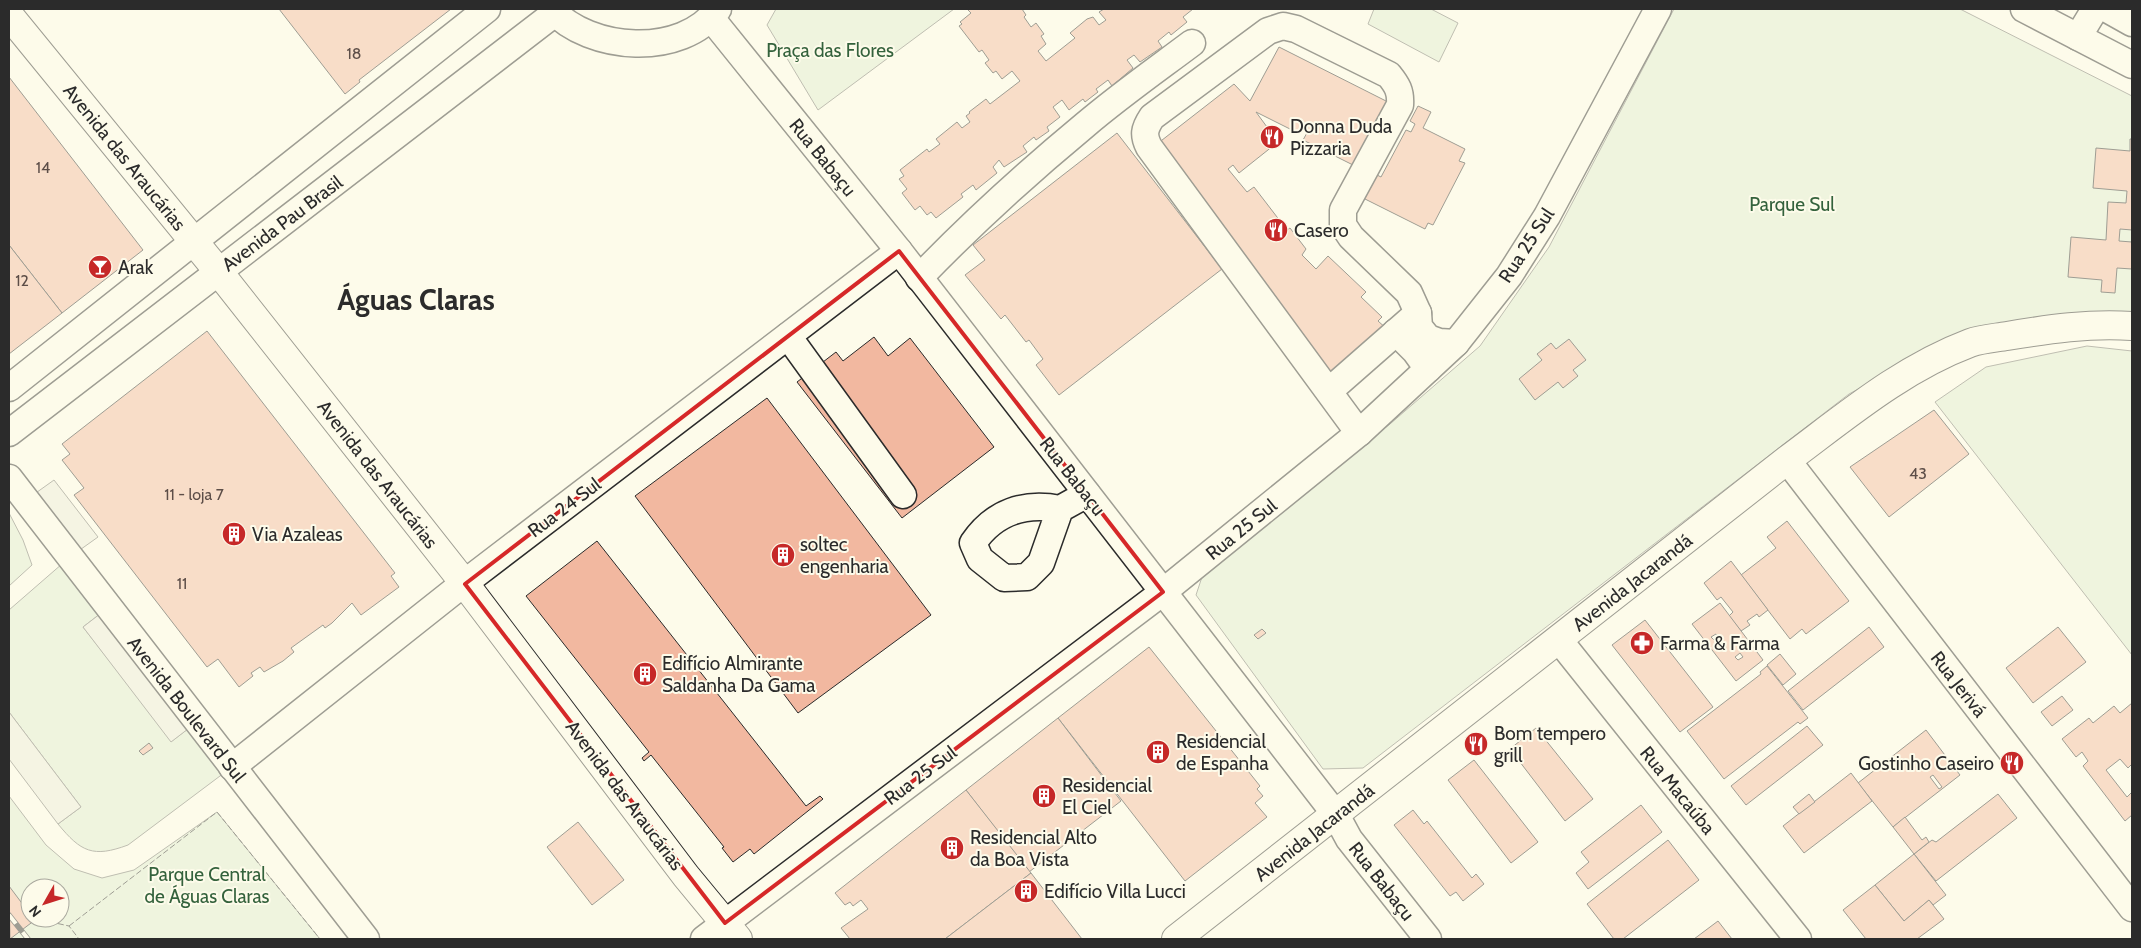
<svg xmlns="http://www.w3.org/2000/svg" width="2141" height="948" font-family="Cabin,sans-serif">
<rect width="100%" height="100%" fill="#fdfbea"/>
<g fill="#deebd1" stroke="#74746e" fill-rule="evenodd">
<path d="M776,9H954L818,110L767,25Z"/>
<path d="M1374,9H1431L1458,23L1439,62L1368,24Z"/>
<path d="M1674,9H1960L2132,96V318L1954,337L1849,394L1363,768L1323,769L1196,595L1205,568L1390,424L1480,346L1549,247Z"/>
<path d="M2087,346L2132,351V655L1935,402L1986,367Z"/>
<path d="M9,513L23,540L32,565L9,586Z"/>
<path d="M70,557L109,607L83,627L172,741L197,722L232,767L128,845C93,858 81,852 58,824L81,807L9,712V610Z"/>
<path d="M9,796L46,845L74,869L102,878L134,870L217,812L320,939H9ZM30,888H60V918H30Z"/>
</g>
<g fill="#eceadb" stroke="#74746e">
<path d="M54,480L98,537L70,557L26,500Z"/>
<path d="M109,607L197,722L171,742L83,627Z"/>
<path d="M9,712L81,807L58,824L9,759Z"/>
</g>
<g fill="#f2b8a0" stroke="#2b2b2b" fill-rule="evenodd">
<path d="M279,9H451L359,80L360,82L345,94Z"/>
<path d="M967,9H1022L1026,15L1024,17L1031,27L1036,23L1044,34L1041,36L1046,44L1038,51L1046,61L1075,38L1070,33L1087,19L1093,17L1099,25L1106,20L1099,12L1104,9H1193L1183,17L1187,22L1171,35L1169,32L1158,41L1162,47L1140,62L1134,55L1127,60L1133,68L1112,86L1108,80L1096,89L1098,92L1085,102L1083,99L1069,110L1062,100L1053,107L1060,117L1047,127L1049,131L1036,140L1034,137L1023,146L1027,152L1004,167L999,160L993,167L997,173L976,190L973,185L961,194L963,197L936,218L931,212L927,215L920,206L915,210L902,193L907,189L899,179L904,176L900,170L927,149L929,152L940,144L936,139L957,122L962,128L970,122L966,116L970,113L969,112L986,99L990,104L1020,81L1012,71L1002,79L996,71L993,73L985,63L989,60L982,50L979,52L959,26L962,24L960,22L971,13Z"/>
<path d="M1279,47L1388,102L1355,166L1303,140L1308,131L1301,128L1298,133L1256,112L1278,142L1239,173L1233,165L1228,169L1247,192L1254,187L1287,230L1290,228L1306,249L1302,255L1316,269L1328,256L1366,292L1361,297L1382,317L1378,321L1387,329L1325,379L1148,151L1234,84L1250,101Z"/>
<path d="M9,77L143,250L62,313L9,245Z"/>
<path d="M1418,106L1431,112L1423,128L1465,149L1459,161L1465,163L1433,225L1428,223L1425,229L1361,197L1373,173L1381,177L1406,130L1411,132L1415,124L1410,121Z"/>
<path d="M1117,133L1222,269L1059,395L1036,365L1043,359L1029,340L1026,342L1005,315L1001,319L965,275L985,260L973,245Z"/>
<path d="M2130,139H2132V230L2120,229L2119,241L2132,242V269L2117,268L2115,293L2101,292L2102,280L2068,277L2071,237L2106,240L2108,202L2126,203L2127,191L2093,188L2096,148L2130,151Z"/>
<path d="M9,245L62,313L9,354Z"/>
<path d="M207,331L395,573L391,576L399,587L361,615L352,603L332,623L325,628L323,625L291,648L294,652L283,661L264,672L260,667L251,673L253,676L239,687L218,659L207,667L74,495L84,488L62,460L70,454L62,444Z"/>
<path d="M874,337L888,356L910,338L994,447L902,518L797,382L836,352L843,361Z"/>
<path d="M1569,339L1586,360L1573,370L1578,376L1563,388L1558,382L1535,400L1519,379L1542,360L1537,354L1551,343L1556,349Z"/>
<path d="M767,398L931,615L798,713L635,496Z"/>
<path d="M1934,410L1969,454L1889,517L1850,467Z"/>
<path d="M1787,521L1849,601L1806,634L1802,629L1790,639L1741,575L1776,548L1767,537Z"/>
<path d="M597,541L806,806L820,796L823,799L754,854L750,849L733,862L722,848L724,847L651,755L644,761L642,758L649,752L526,596Z"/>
<path d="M1731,561L1768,610L1759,617L1757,614L1747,621L1750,625L1741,631L1729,616L1733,612L1721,597L1717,600L1704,583Z"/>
<path d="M1720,603L1763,660L1736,681L1692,624ZM1716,634L1719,638L1715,641L1711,637ZM1740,653L1743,657L1738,660L1735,657Z"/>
<path d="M1645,620L1713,707L1680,732L1612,645Z"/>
<path d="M1869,627L1884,647L1803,710L1788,691Z"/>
<path d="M2058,627L2086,662L2033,703L2006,668Z"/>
<path d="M1262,629L1266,633L1258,639L1254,635Z"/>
<path d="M1149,647L1260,786L1257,789L1263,796L1255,803L1267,817L1185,881L1058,718Z"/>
<path d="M1780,654L1796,674L1783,685L1767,665Z"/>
<path d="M1767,666L1808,718L1800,724L1798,722L1724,779L1687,731L1761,674L1760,672Z"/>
<path d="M2062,696L2073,710L2052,726L2041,712Z"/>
<path d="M2132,703V764L2128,768L2120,759L2106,770L2127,797L2132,792V815L2125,821L2083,766L2088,761L2082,752L2076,757L2062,739L2089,718L2093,723L2114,706L2120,713Z"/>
<path d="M1058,718L1121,801L1029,872L966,790Z"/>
<path d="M1807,726L1823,745L1746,805L1731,786Z"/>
<path d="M1536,728L1593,799L1565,821L1510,749Z"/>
<path d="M1926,730L1960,775L1893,827L1858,783ZM1933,775L1942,787L1939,789L1930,777Z"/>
<path d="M149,743L153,748L143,755L139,751Z"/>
<path d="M1474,760L1538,842L1511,863L1448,780Z"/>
<path d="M1851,773L1872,801L1804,853L1783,826Z"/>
<path d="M966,790L1031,873L945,939H850L841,928L868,909L861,900L853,906L850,902L845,905L835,893Z"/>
<path d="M1809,794L1815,802L1799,814L1793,807Z"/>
<path d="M1998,794L2017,818L1936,881L1914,854L1932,840L1936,842Z"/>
<path d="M1641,805L1662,832L1588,889L1576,873L1589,862L1581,852Z"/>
<path d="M1413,810L1424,824L1427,821L1472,878L1476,874L1484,884L1463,901L1456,892L1450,896L1394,825Z"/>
<path d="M1905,817L1922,840L1926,837L1929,842L1914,854L1893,827Z"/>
<path d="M578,822L624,880L592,905L547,847Z"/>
<path d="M1668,840L1699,880L1623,939H1614L1587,904Z"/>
<path d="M1914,854L1946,895L1933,905L1929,900L1904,921L1875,885Z"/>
<path d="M1031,873L1082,939H945Z"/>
<path d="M1875,885L1904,921L1929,900L1944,919L1917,939H1866L1843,910Z"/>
<path d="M9,886L30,914V918L35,920L10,939Z"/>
<path d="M1718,921L1732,939H1694Z"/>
</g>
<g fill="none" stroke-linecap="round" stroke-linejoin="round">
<g stroke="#2b2b2b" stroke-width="29">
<g id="minor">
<path d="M551,9C590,52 682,58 718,9"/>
<path d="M2024,9L2132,65"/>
<path d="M2107,9L2132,23"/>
<path d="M711,18L899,251L1336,815L1349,839L1428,939"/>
<path d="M2078,37L2095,9"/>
<path d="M919,278C972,223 1027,173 1085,125C1119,96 1156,70 1192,43"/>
<path d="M1396,332L1415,351L1428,369"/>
<path d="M788,336L903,495"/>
<path d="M9,388L487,9"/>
<path d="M1329,391L1418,313"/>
<path d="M9,433L555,13"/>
<path d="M1359,433L1149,147C1143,135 1144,129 1152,117L1268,31L1283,26L1296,29L1389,75C1397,85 1401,91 1400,105L1343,210V225L1351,237L1409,293L1418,313L1419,327L1428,338L1439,342L1456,343"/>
<path d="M1787,460L2132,908"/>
<path d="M9,478L366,939"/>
<path d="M1060,509C1024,502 994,512 973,543L980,559L1004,578L1027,577L1041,563L1060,509L1087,494"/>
<path d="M1559,640L1798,939"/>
<path d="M232,767L454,591L899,251"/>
<path d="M704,939L1163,592L1359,433L1456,343L1509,276L1547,216L1658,9"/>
</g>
</g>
<g stroke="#2b2b2b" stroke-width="30">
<g id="major">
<path d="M9,15L218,271L465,584L686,876L738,939"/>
<path d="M1176,939L1787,460C1845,417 1901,369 1970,343C1981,339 1995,338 2007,336C2049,329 2090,323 2132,326"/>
</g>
</g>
<use href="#minor" stroke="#fdfbea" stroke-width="26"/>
<use href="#major" stroke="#fdfbea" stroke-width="28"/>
<g stroke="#2b2b2b" stroke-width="5.5">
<path id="rail" d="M9,915L28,939"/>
</g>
<use href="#rail" stroke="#fdfbea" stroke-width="4" stroke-dasharray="11" stroke-linecap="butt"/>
<g stroke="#2b2b2b" stroke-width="1" stroke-dasharray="6 2.5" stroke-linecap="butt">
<path d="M33,918L69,926L79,939"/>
<path d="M69,926L217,812L320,939"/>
</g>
</g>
<path d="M0 0H2141V948H0ZM899,251L1163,592L725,923L465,584Z" fill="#fdfbea" fill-opacity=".55" fill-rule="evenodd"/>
<path fill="none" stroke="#d62828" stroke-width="4" stroke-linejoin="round" d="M899,251L1163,592L725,923L465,584Z"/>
<defs>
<g id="restaurant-disc" transform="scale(1.25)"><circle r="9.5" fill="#c62828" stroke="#fdfbea"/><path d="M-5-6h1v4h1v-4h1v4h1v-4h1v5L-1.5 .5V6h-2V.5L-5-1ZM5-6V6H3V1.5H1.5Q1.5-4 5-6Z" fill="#fff"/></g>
<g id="bar-disc" transform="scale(1.25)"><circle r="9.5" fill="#c62828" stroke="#fdfbea"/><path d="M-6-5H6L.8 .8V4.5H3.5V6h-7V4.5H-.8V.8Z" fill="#fff"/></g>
<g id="building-disc" transform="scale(1.25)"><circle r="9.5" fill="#c62828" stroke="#fdfbea"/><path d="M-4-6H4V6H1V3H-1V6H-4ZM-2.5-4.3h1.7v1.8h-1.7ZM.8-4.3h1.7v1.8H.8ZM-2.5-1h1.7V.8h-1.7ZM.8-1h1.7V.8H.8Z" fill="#fff"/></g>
<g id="pharmacy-disc" transform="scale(1.25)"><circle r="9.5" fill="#c62828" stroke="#fdfbea"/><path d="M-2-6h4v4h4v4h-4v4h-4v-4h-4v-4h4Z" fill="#fff"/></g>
</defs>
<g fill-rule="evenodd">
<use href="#restaurant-disc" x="1272" y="137"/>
<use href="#restaurant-disc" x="1276" y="230"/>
<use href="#bar-disc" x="100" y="267"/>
<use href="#building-disc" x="234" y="534"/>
<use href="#building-disc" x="783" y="555"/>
<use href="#pharmacy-disc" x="1642" y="643"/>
<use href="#building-disc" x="645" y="674"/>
<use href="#restaurant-disc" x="1476" y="744"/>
<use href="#building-disc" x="1158" y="752"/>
<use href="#restaurant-disc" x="2012" y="763"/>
<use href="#building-disc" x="1044" y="796"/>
<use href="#building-disc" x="952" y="848"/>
<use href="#building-disc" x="1026" y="891"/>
</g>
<g text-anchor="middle" stroke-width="4" stroke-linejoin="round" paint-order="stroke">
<g font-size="16" fill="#5d4e48">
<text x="354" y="59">18</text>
<text x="43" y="173">14</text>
<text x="22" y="286">12</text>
<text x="1918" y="479">43</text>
<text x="194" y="500">11 - loja 7</text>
<text x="182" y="589">11</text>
</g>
<g font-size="19" fill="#34623c" stroke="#fdfbea">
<text x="830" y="57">Praça das Flores</text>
<text x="1792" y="211">Parque Sul</text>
<text x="207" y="881">Parque Central<tspan x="207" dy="22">de Águas Claras</tspan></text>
</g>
<g font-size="19" fill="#2b2b2b" stroke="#fdfbea" text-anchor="start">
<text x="1290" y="133">Donna Duda<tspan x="1290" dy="22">Pizzaria</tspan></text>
<text x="1294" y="237">Casero</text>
<text x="118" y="274">Arak</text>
<text x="252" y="541">Via Azaleas</text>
<text x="800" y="551">soltec<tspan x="800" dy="22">engenharia</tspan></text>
<text x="1660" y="650">Farma &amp; Farma</text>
<text x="662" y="670">Edifício Almirante<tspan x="662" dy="22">Saldanha Da Gama</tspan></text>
<text x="1494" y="740">Bom tempero<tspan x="1494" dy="22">grill</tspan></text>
<text x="1176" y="748">Residencial<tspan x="1176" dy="22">de Espanha</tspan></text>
<text x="1994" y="770" text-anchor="end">Gostinho Caseiro</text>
<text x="1062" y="792">Residencial<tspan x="1062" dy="22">El Ciel</tspan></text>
<text x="970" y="844">Residencial Alto<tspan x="970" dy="22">da Boa Vista</tspan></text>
<text x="1044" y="898">Edifício Villa Lucci</text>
</g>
<g font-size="19" fill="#2b2b2b" stroke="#fdfbea">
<text transform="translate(125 157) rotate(51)" y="7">Avenida das Araucárias</text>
<text transform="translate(823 157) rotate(51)" y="7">Rua Babaçu</text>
<text transform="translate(282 223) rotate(-37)" y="7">Avenida Pau Brasil</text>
<text transform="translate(1526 245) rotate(-57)" y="7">Rua 25 Sul</text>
<text transform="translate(378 474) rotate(52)" y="7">Avenida das Araucárias</text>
<text transform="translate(1073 476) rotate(52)" y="7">Rua Babaçu</text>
<text transform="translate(564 507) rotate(-37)" y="7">Rua 24 Sul</text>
<text transform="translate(1241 529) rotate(-39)" y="7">Rua 25 Sul</text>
<text transform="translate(1632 582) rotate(-38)" y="7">Avenida Jacarandá</text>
<text transform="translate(1959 684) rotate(52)" y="7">Rua Jerivá</text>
<text transform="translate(187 709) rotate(52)" y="7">Avenida Boulevard Sul</text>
<text transform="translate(920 775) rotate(-37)" y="7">Rua 25 Sul</text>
<text transform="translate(1678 790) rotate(51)" y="7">Rua Macaúba</text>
<text transform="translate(625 795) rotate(53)" y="7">Avenida das Araucárias</text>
<text transform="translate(1314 832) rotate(-38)" y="7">Avenida Jacarandá</text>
<text transform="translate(1382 881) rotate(52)" y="7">Rua Babaçu</text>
</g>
<g font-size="29" font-weight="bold" fill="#2b2b2b" stroke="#fdfbea">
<text x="416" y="310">Águas Claras</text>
</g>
</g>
<rect width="2141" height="948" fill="none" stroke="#2b2b2b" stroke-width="20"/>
<g transform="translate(45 903) rotate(231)"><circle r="24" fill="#fdfbea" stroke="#a9a89e"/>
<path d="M0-4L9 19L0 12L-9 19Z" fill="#c62828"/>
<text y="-8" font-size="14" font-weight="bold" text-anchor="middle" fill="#2b2b2b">N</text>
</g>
</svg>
